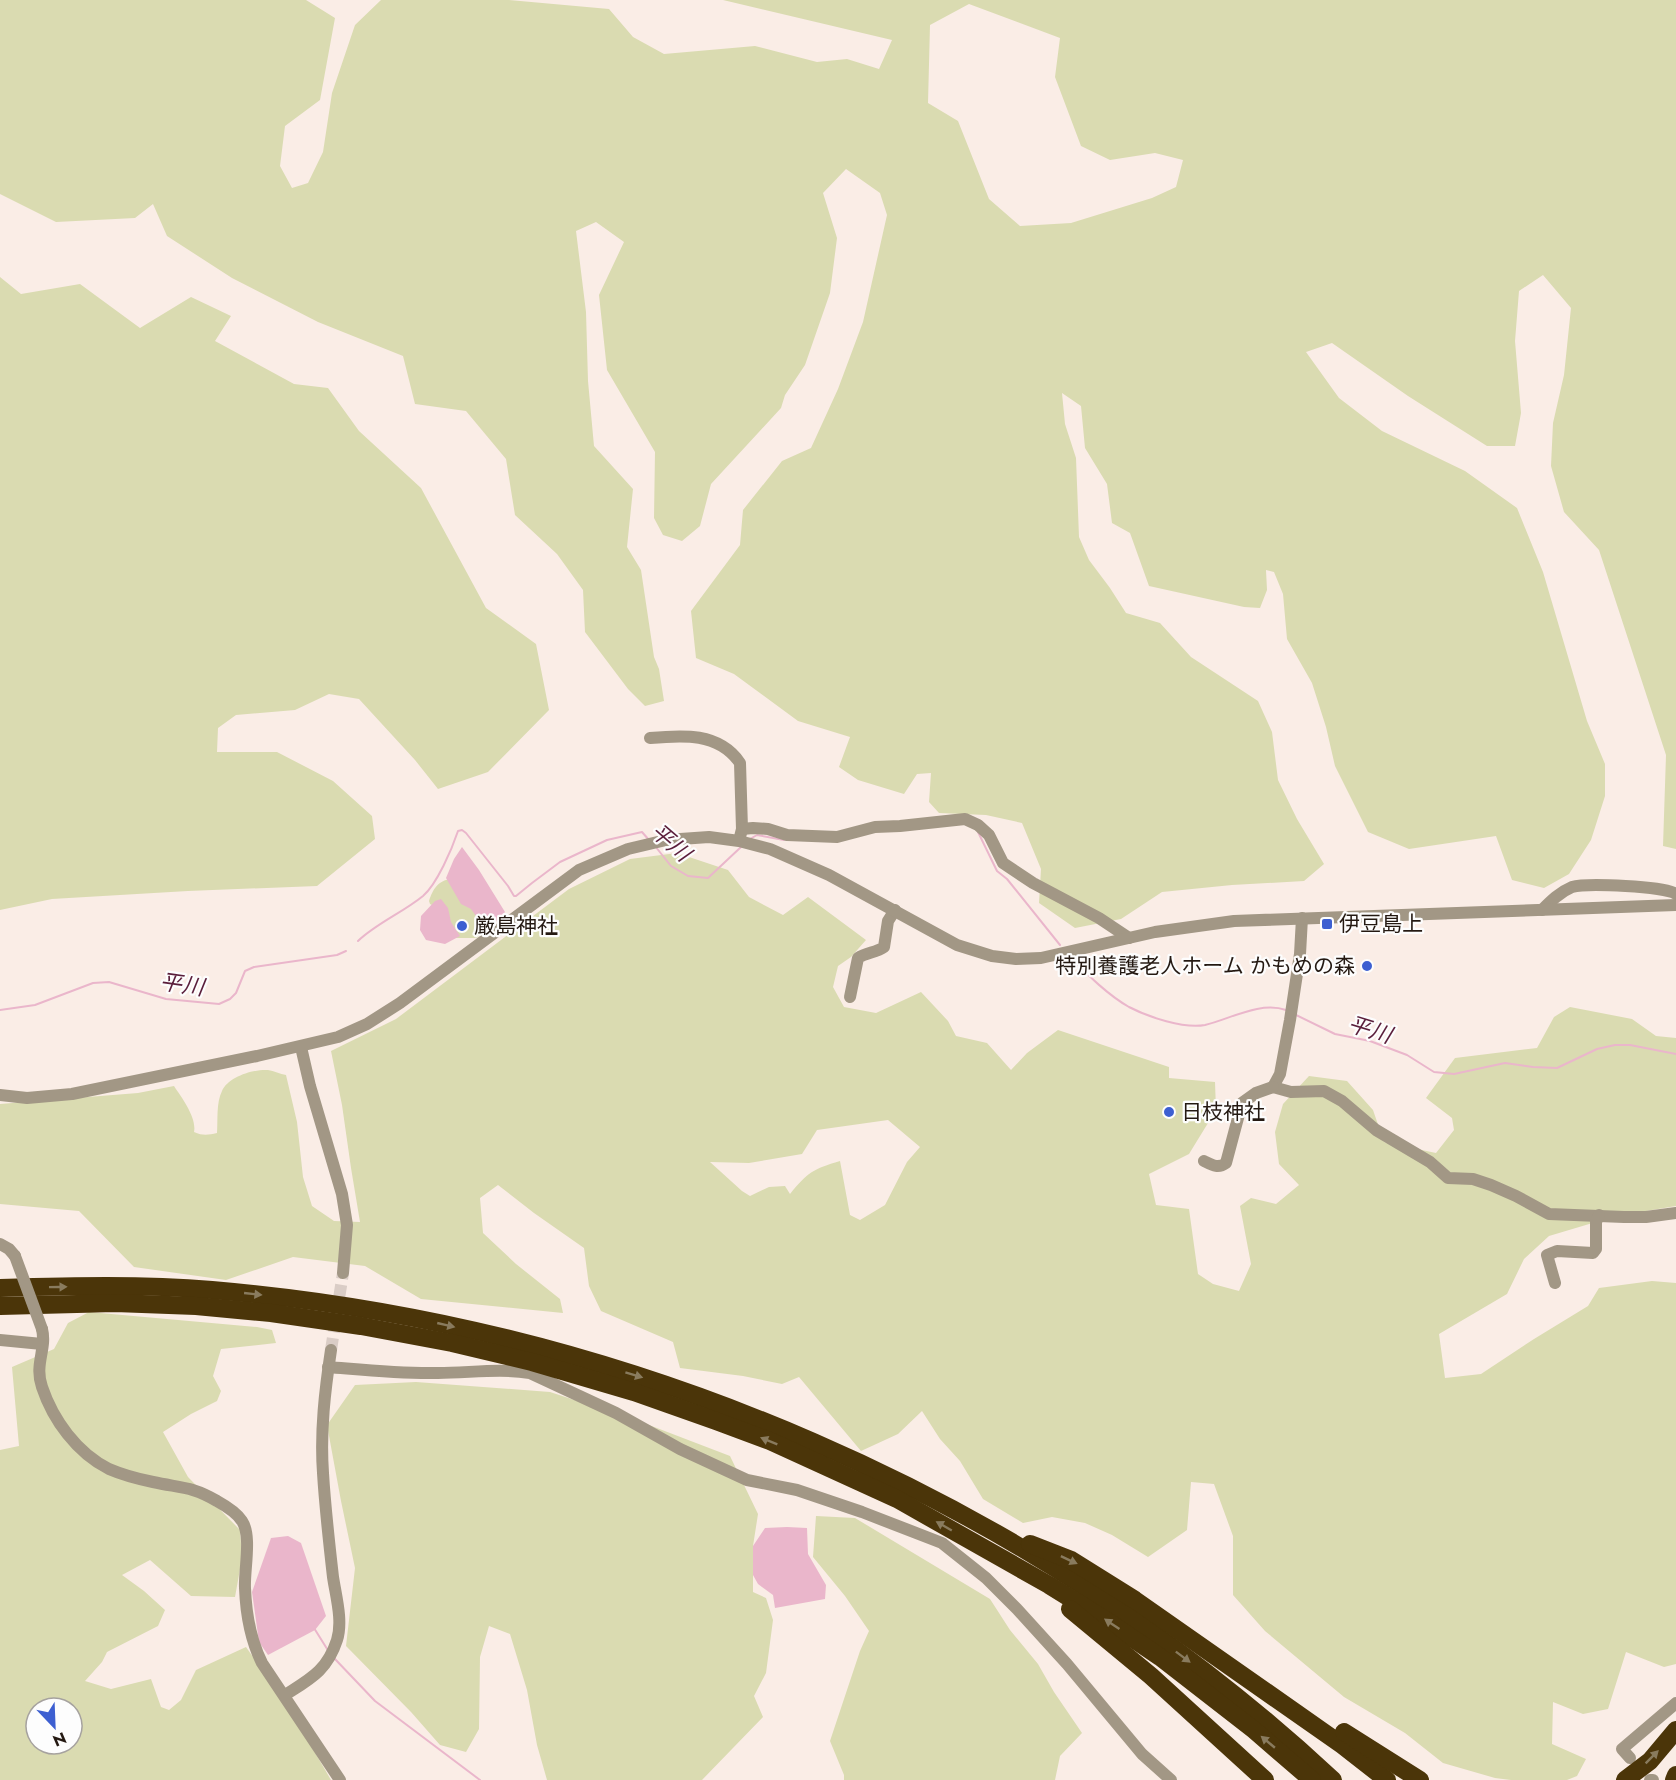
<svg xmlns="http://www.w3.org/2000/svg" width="1676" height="1780" font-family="Jost,'Noto Sans JP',sans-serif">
<rect width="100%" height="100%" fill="#faede6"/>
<g fill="#dadbb1" fill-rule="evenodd">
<path d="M0,0H306L335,18L320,100L285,126L280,166L292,188L308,183L323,152L332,93L355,25L381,0H509L609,9L633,37L664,54L755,46L817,62L847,59L879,69L892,40L723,0H1676V849L1663,846L1666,755L1599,550L1564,512L1551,466L1553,423L1564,375L1571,308L1543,275L1519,291L1515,341L1521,413L1515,446H1487L1408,396L1332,343L1306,352L1339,398L1382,431L1465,471L1517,508L1543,572L1587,721L1605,764V796L1591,840L1569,874L1544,888L1512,880L1496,836L1409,849L1368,832L1335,766L1326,727L1312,683L1287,639L1283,594L1274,572L1266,570L1267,590L1260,608L1244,607L1149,586L1130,533L1112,523L1107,484L1085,448L1081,406L1062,393L1065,424L1076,458L1079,537L1089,560L1110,588L1126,613L1160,623L1191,657L1258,701L1272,732L1278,780L1297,819L1324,864L1304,881L1232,885L1162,892L1121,919L1075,928L1039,903L1041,869L1022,823L986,815L939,813L929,802L931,773L917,774L904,794L858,780L839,767L850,737L798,721L734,674L696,658L691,611L740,545L743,510L782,461L811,448L838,389L863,322L887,215L880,193L846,169L823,193L837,238L830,293L805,365L785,395L781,408L711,484L700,526L682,541L663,535L654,518L655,452L607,370L599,295L624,242L596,222L576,231L586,312L588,381L594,446L633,489L627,547L641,570L654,657L659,669L664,701L645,706L628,689L585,632L583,590L557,554L515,515L506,459L466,411L415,404L403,356L318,322L232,278L167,236L153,204L135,218L56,222L0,194ZM969,4L1060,38L1055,77L1081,146L1110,160L1155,153L1183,160L1176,187L1152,198L1071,223L1020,226L989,199L958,121L928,103L930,25Z"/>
<path d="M0,277L21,294L80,284L140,328L191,297L231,316L215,341L294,384L328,388L359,431L421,488L486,608L536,644L549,710L488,772L438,789L415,760L359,699L329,694L295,710L236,715L218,728L217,752H277L333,781L372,816L375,839L317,886L188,891L52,899L0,910Z"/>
<path d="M677,853L728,870L749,897L783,915L808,897L866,940L851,957L838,966L833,987L844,1007L876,1013L921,992L948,1021L956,1036L987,1043L1011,1070L1027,1053L1058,1030L1169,1067V1078L1215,1082L1216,1110L1189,1154L1149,1174L1156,1205L1189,1209L1198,1274L1213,1284L1239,1291L1251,1264L1240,1206L1251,1198L1276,1204L1299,1185L1279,1164L1275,1132L1283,1104L1309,1076L1347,1081L1373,1110L1384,1142L1436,1153L1454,1130L1452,1118L1426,1098L1455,1058L1537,1048L1554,1017L1570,1007L1632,1019L1656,1036L1676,1038V1206L1616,1216L1549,1236L1524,1259L1507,1294L1439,1334L1445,1378L1481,1374L1534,1339L1588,1306L1599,1288L1652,1281L1676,1283V1664L1664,1667L1626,1652L1608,1709L1583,1714L1553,1702L1552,1744L1586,1759L1577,1776L1567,1780H1511L1495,1778L1443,1763L1405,1733L1344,1697L1265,1631L1233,1595V1536L1214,1484L1191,1482L1187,1530L1148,1557L1112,1535L1085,1523L1052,1517L1023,1523L983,1499L960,1461L940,1439L922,1411L898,1434L861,1451L799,1377L782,1384L743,1376L680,1368L673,1342L601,1311L589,1286L584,1248L534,1213L498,1185L480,1198L483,1233L516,1264L560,1299L563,1313L421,1299L365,1266L293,1257L226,1280L134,1267L79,1211L0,1204V1104L138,1093L174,1086C182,1098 197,1118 194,1132C203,1136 208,1135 217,1133C218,1120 216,1103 222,1091C228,1077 253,1069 268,1070C274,1071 280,1074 286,1075L297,1122L303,1177L312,1206L334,1221L360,1222L351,1168L342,1105L331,1051L396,1019L569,889L630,859ZM888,1120L920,1147L907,1162L885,1205L860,1220L850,1215L840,1161C813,1169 808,1172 790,1194L785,1186L769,1187L750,1196L742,1191L710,1162L749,1163L802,1154L817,1130Z"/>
<path d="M452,879L484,921L485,927L477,938H455L438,908L430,904L429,901C433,889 438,880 452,879Z"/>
<path d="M89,1312L257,1327L272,1330L276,1343L221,1349L213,1376L221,1391L217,1401L191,1414L163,1432L188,1477L240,1530L242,1558L235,1597L191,1596L150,1560L122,1575L144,1591L165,1610L158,1626L107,1652L102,1662L85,1681L111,1689L151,1679L161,1707L169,1710L181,1700L196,1670L246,1647L289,1708L331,1780H0V1450L19,1446L12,1367L54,1349L68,1323ZM36,1708H72V1744H36Z"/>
<path d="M416,1382L550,1392L636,1420L730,1456L758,1514L753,1546V1592L766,1598L773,1620L766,1673L754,1696L763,1717L702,1780H547L537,1745L527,1690L510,1634L489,1626L480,1657L479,1729L466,1752L440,1745L411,1712L346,1646L355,1568L341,1501L327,1425L355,1385Z"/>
<path d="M816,1516L855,1518L990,1599L1010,1630L1038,1664L1054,1692L1082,1733L1060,1756L1055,1780H844V1775L830,1741L860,1651L869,1631L845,1596L813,1557Z"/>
</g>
<g fill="#eab6cb">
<path d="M462,847L479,870L505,912L493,924L483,926L471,909L461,904L446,878L454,859Z"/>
<path d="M441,899L448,908L451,922L460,936L445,944L426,940L420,930L421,916L435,901Z"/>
<path d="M787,1527L807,1528L808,1554L826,1585L825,1599L775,1608L773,1595L758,1584L753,1575V1546L765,1528Z"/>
<path d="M288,1536L301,1543L326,1616L315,1630L268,1655L259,1642L252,1592L271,1538Z"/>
</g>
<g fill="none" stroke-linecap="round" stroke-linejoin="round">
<g stroke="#eab6cb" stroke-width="2">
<path d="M978,832L997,871L1007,879L1060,945"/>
<path d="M750,839L757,835L784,840"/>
<path d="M655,846L671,866L688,876L708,878L741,847"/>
<path d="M358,941C377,923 402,913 423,896C437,884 452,849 458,831L462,830L466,833L508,886L514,896H516L532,883L560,862L607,840L642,832L649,840"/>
<path d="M1072,959C1089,976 1108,995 1129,1007C1148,1017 1184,1029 1205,1025C1230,1019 1260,1001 1286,1010"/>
<path d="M0,1010L35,1005L93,983L109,982L166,999L219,1004L230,999L236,993L245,971L254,967L337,955L346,951"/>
<path d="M1294,1014L1335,1034L1370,1041L1407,1055L1434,1072L1454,1074L1505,1063L1533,1067L1557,1068L1597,1049L1615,1045H1630L1676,1054"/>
<path d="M314,1628L329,1652"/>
<path d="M334,1658L375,1701L480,1780"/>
</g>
<path stroke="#dacdc6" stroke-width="12" stroke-dasharray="12 6" stroke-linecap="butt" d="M331,1350L343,1273"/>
<g stroke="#a29785" stroke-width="12">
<path d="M650,738C682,735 719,732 740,763L742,829L740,837"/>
<path d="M742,829L753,828L768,829L787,835L837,837L875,827L900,826L965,819L978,825L989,835L1003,863L1033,883L1099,918L1129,938"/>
<path d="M1542,910C1551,901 1560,892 1572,887C1586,883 1666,886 1676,894"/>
<path d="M1302,918L1300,954L1290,1020L1280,1074L1273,1087L1291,1092L1324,1091L1342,1101L1376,1130L1430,1162L1448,1178L1473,1179L1491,1185L1516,1196L1549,1214L1624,1217H1646L1676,1213"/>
<path d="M850,997L858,958C867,952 876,953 884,947L888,921L895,910"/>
<path d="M301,1047L310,1086L342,1194L347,1225L343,1273"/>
<path d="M0,1095L27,1098L72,1094L257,1056L338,1037L367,1024L400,1003L579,870L628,849L666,840L709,837L739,841L770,849L829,875L957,945L992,956L1016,959L1041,958L1155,932L1234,921L1676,905"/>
<path d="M1204,1161C1212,1165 1218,1169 1226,1163L1242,1103L1256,1093L1273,1087"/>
<path d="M0,1244L9,1249L15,1256"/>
<path d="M1555,1283L1547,1255L1557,1251L1593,1253L1596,1249V1222L1599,1215"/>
<path d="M42,1329C47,1349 34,1364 42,1387C53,1420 77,1453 109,1469C123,1475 138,1479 153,1482C180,1488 192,1486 217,1501C226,1506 237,1513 242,1521C252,1536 244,1570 245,1588C246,1614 250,1639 262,1663L340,1780"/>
<path d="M0,1340L42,1344"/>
<path d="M328,1367C365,1370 402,1374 438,1373C469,1373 500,1368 530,1373L616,1413L680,1449L747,1480L797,1490L862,1512L942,1543L986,1578L1017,1609L1067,1664L1142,1754L1171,1780"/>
<path d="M285,1695C310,1679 327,1671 337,1640C343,1621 336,1597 333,1577C329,1542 325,1507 323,1473C320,1431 325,1390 331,1350"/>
<path d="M1630,1758L1622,1749L1676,1703"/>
<path d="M1650,1780H1653"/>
</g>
<g stroke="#4b3509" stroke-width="18">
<path d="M0,1288C71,1286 142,1284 212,1290C625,1325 1029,1497 1333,1780"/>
<path d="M0,1306L115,1303L196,1306L271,1313L361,1326L452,1343L532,1362L634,1392L716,1421L770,1441L897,1499L1049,1585L1107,1621L1160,1657L1254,1730L1312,1780"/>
<path d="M1030,1544L1071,1560L1135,1600L1342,1745L1387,1780"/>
<path d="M1070,1609L1151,1676L1265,1780"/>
<path d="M1344,1732L1420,1780"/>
<path d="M1625,1780L1650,1761L1676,1730"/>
<path d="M1674,1780L1676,1775"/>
</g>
<path stroke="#a29785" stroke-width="12" d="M15,1256L42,1329"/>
</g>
<defs><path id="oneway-solid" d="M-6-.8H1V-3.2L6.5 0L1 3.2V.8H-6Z" transform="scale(1.5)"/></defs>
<g fill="#897b5e">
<use href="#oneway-solid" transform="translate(58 1287) rotate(-1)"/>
<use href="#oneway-solid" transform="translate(253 1294) rotate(6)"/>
<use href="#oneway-solid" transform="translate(446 1325) rotate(13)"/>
<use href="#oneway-solid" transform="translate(634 1375) rotate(17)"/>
<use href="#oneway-solid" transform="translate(769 1441) rotate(-158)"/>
<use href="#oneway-solid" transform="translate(944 1526) rotate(-150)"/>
<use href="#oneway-solid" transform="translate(1069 1560) rotate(25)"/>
<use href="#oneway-solid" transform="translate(1112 1624) rotate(-146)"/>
<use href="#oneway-solid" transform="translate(1183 1657) rotate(37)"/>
<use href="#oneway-solid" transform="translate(1268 1742) rotate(-140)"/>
<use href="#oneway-solid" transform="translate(1652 1757) rotate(-45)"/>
</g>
<g fill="#3d5fd1" stroke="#fdfdfd" stroke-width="2">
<rect x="1321" y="918" width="12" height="12" rx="3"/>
<circle cx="462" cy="926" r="6"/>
<circle cx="1367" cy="966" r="6"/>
<circle cx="1169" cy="1112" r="6"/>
</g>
<g text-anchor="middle" stroke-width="4.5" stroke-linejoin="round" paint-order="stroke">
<g font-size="21" fill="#241912" stroke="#fdfdfd" text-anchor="start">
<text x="1339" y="931">伊豆島上</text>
<text x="474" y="933">厳島神社</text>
<text x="1355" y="973" text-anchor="end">特別養護老人ホーム かもめの森</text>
<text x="1181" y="1119">日枝神社</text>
</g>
<g font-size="22" font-style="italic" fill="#5a1e3b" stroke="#fdfdfd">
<text transform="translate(671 842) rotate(41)" y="8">平川</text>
<text transform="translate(182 984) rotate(8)" y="8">平川</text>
<text transform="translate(1370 1029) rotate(17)" y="8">平川</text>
</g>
</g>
<g transform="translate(54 1726) rotate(157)"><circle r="28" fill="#fdfdfd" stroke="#a6a29f" stroke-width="1.5"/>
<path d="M0-4.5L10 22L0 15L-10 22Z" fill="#3d5fd1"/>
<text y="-9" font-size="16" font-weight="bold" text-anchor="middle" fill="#241912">N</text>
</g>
</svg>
